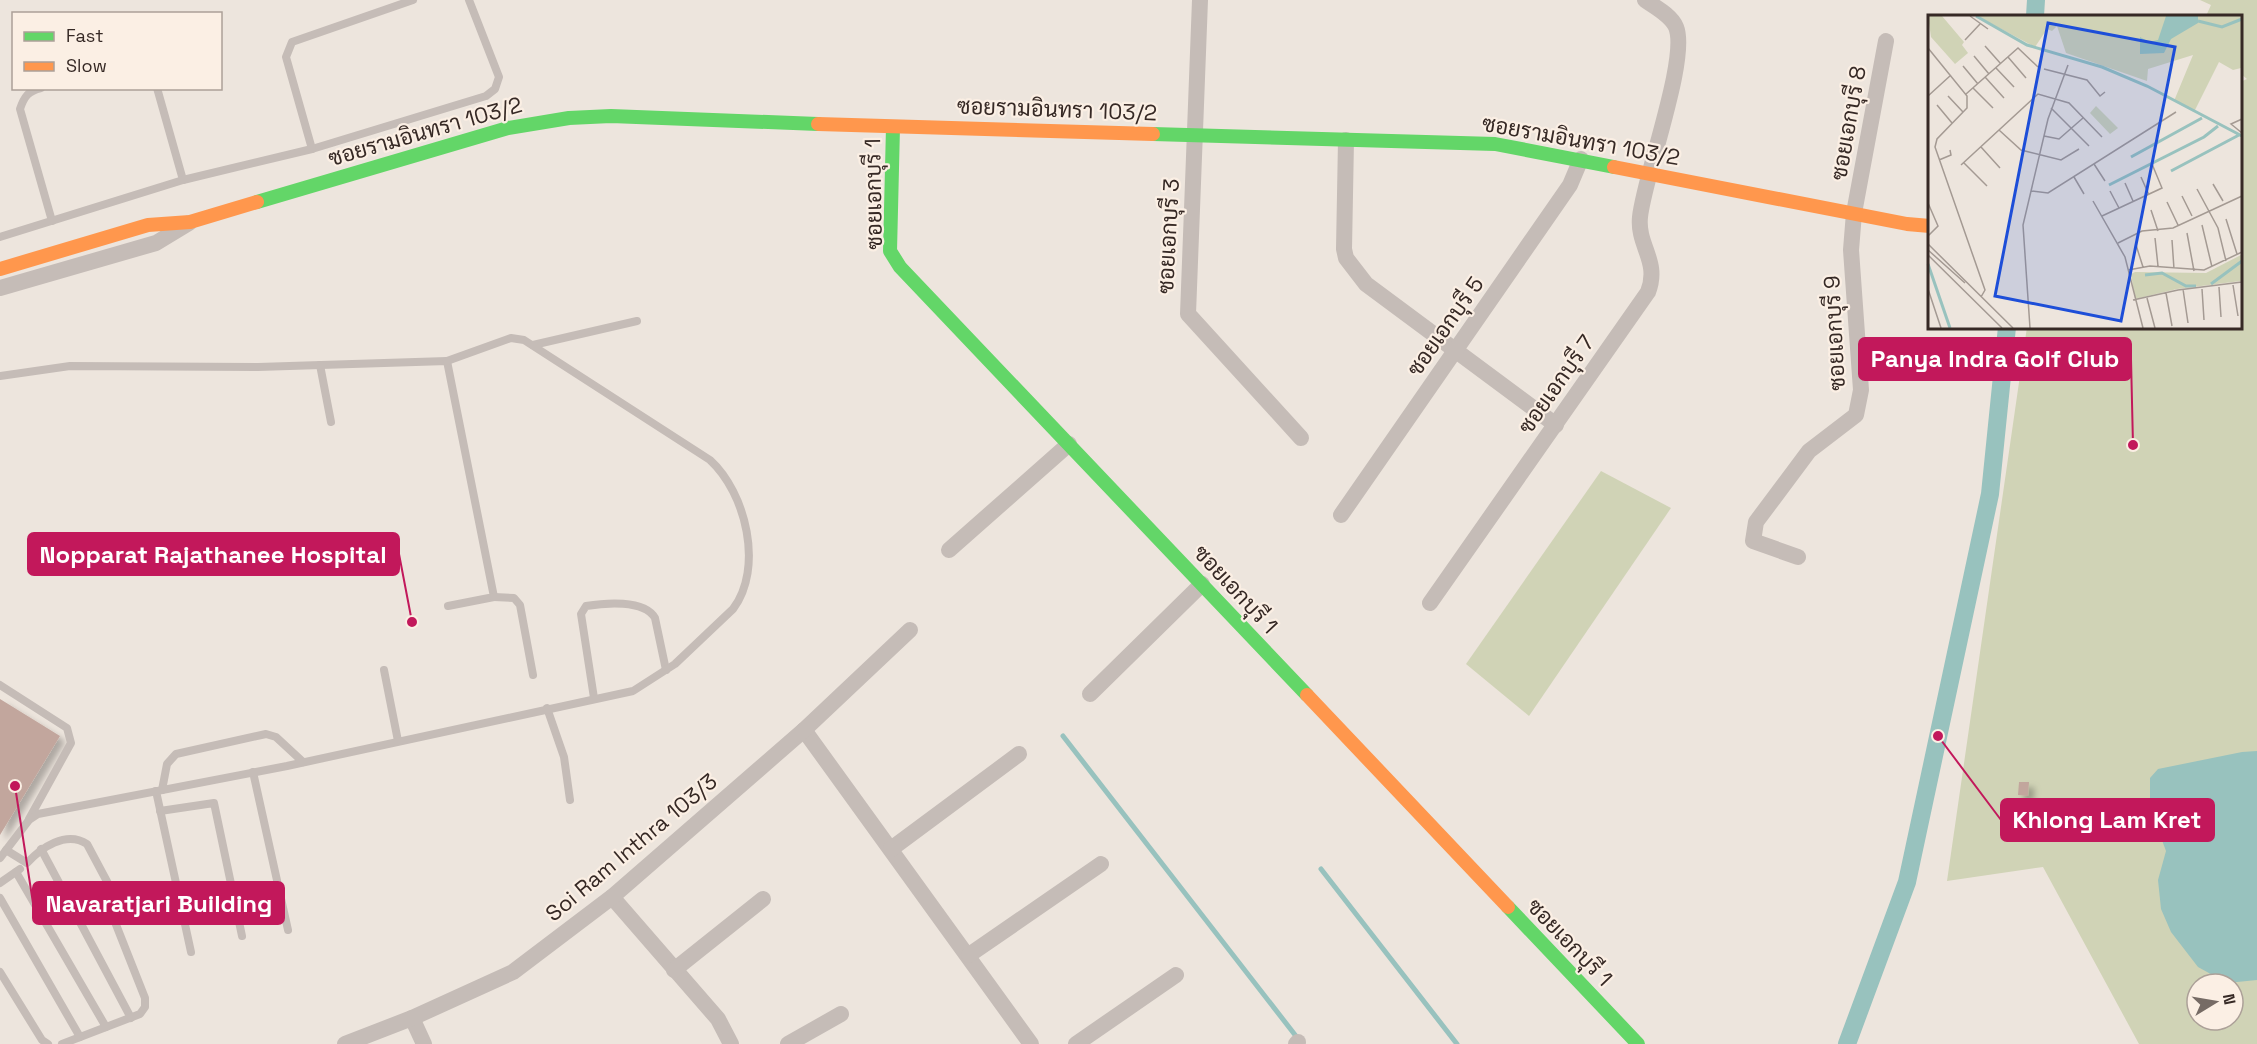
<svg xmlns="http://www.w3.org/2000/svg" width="2257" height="1044" font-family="'Space Grotesk',Sarabun,sans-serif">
<defs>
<filter id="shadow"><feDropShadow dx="5.5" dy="5.5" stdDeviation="3" flood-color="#0004"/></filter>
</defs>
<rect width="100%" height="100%" fill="#ede5dd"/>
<g fill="#d0d3b6" fill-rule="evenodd">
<path d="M2200,0H2257V1044H2139L2043,867L1947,881L2027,327H2240V82L2247,79L2241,74L2240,16H2206L2211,5ZM2197,984H2233V1020H2197Z"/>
<path d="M1601,471L1671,508L1529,716L1466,664Z"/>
</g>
<path fill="#98c2be" d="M2257,751V980L2227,983L2198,967L2171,932L2161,909L2158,880L2166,851L2150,808V778L2158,769L2242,752Z"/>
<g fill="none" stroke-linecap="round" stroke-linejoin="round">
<g stroke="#98c2be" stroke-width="5">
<path d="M1063,736L1299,1040"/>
<path d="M1321,869L1457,1044"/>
</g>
<g stroke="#98c2be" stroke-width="18">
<path d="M2035,16L2036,0"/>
<path d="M1847,1044L1907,882L1990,494L2007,327"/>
</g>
</g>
<g fill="#c2a69d" filter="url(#shadow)">
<path d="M0,699L60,736L0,835Z"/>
<path d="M2019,782H2029L2028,796L2018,795Z"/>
</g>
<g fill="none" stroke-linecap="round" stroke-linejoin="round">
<g stroke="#c5bcb7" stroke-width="8">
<path d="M41,88C28,91 24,97 20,109L52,221"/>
<path d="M157,88L183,180"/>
<path d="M312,149L486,96L495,89L499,77L469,0"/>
<path d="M0,237L183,180L312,149L286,57L292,42L413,0"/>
<path d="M533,345L637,321"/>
<path d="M320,365L331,422"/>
<path d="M0,376L70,366L258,367L447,361L494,597L448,606"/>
<path d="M494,597L514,598L520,605L533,675"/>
<path d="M384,670L398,741"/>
<path d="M0,685L67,728L71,743L29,819"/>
<path d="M594,698L581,614L586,606C604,603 644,599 655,618L666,670"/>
<path d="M547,708L564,757L570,800"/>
<path d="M253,772L288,930"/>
<path d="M162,790L167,764L176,754L266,734L276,737L303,762"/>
<path d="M156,791L191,952"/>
<path d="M160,811L214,803L242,936"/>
<path d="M41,849L131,1018"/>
<path d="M6,850L27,863C41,848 66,830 87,844L111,889V912L145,998V1007L140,1014L62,1044"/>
<path d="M0,858L29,820L38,814L287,766L633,691L675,664L733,609C764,568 746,493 710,460L524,340L511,338L447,361"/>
<path d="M16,872L106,1027"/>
<path d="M0,883L20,869"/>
<path d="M0,898L80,1037"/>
<path d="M0,972L42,1040L48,1044"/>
</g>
<g stroke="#c5bcb7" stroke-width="16">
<path d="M1200,0L1188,314L1301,438"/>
<path d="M1346,140L1344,249L1346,258L1366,284L1556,425"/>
<path d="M0,288L156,243L189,223"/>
<path d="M1341,515L1570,185L1581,159"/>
<path d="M949,550L1069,444"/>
<path d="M1798,557L1753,541L1756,522L1809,451L1856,415L1861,390L1851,250L1854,213L1886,41"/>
<path d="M1430,603L1648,292C1660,261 1637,246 1640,217C1644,177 1689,58 1676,27C1671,15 1655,7 1645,0"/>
<path d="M1090,694L1202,584"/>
<path d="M804,730L1031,1044"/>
<path d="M891,849L1019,754"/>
<path d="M612,897L718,1019L731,1044"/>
<path d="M969,955L1101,864"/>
<path d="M674,970L763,899"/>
<path d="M412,1018L424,1044"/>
<path d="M345,1044L412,1018L513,972L612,897L804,730L910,630"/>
<path d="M788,1044L841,1014"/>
<path d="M1076,1044L1176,975"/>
<path d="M1296,1044L1298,1042"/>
</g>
<g stroke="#63d668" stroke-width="14">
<path d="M893,127L890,251L900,267L1307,695"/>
<path d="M1153,134L1495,144L1614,167"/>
<path d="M257,202L508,128L569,118L611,116L818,124"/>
<path d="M1508,907L1638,1044"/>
</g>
<g stroke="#ff974d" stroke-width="14">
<path d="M818,124L1153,134"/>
<path d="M1614,167L1907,224L1930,226"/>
<path d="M0,269L148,225L190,222L257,202"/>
<path d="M1307,695L1508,907"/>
</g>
</g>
<g text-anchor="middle" stroke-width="4.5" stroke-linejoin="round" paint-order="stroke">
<g font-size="22" fill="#362925" stroke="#fbefe4">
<text transform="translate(1057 109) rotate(2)" y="8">ซอยรามอินทรา 103/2</text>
<text transform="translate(1848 123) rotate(-80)" y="8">ซอยเอกบุรี 8</text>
<text transform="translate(425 131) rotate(-16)" y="8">ซอยรามอินทรา 103/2</text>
<text transform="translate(1581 140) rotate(10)" y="8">ซอยรามอินทรา 103/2</text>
<text transform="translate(873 194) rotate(-91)" y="8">ซอยเอกบุรี 1</text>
<text transform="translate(1168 236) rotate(-87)" y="8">ซอยเอกบุรี 3</text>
<text transform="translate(1445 326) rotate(-55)" y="8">ซอยเอกบุรี 5</text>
<text transform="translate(1834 333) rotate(-93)" y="8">ซอยเอกบุรี 9</text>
<text transform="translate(1556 384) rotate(-55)" y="8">ซอยเอกบุรี 7</text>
<text transform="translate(1236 589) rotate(47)" y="8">ซอยเอกบุรี 1</text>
<text transform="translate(631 847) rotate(-40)" y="8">Soi Ram Inthra 103/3</text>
<text transform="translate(1570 942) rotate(46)" y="8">ซอยเอกบุรี 1</text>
</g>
</g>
<g transform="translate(1928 15)">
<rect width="314" height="314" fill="#ede5dd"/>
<path d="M0,1H14L36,27L34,30L40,38L27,49L3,22ZM49,1H313V53L305,55L291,47L266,97L246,86L265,40L220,54L219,66L138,38L129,11L124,16L119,14L107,32ZM168,91L190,113L182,119L162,98ZM313,240V266L249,274L207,284L203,259L207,257L278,258Z" fill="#d0d3b6"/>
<path d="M238,1H270V8L243,24L236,38L212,39V22L221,27L230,25Z" fill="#98c2be"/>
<path fill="none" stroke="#98c2be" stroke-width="3" d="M48,1L99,30L174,52L219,71L314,121M270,6L294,12L314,4M203,142L274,103M243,156L311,120M181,170L276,122L290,111M0,249L22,313M217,260L234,258L258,271H268M283,269L314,246"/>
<path fill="none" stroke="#a49a93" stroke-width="1.5" d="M42,1L60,14M37,25L52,9M57,31L73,49M0,33L39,81V93L9,124L7,132L57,275L53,282M46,41L61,59M80,42L98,63M35,51L50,69M68,53L86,72M116,54L159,65L172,81L177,77M57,62L76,83M45,73L65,93M38,79L90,33L110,52M0,81L23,60M20,81L35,97M9,90L24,108M123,93L161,131M314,104L303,109L314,118M71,115L93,135L133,145L151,134M116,121L131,124L155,103M53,132L72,153M11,145L23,140L22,135M36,148L59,171M166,149L177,166M33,150L110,79L141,88L174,122M146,162L156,179M213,162L221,180M197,168L205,186M285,169L295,186M269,174L290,213L298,246M103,176L120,178L248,97M182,176L191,193M254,181L264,201M165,186L197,242L215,313M239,187L250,210M0,188L10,211L0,221M223,195L230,216M174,201L234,173L224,149M298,204L309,239M274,210L284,252M259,218L266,256M227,223L230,251M244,225L246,254M190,228L214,216L245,213L314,181M0,229L85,313M208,230L215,252M0,235L37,268M0,240L74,313M200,255L222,251L276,255L314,237M305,270L310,301M291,272L293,302M0,274L13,313M255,274L260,308M274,274L276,305M238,278L244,311M219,283L227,313M205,285L250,275L314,267M102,313L95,210L120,104L140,50"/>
<path fill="#1d4ed8" fill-opacity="0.15" stroke="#1d4ed8" stroke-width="3" d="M120,8L247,32L193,306L67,281Z"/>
<rect width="314" height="314" fill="none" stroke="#362925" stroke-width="3"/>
</g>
<path fill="none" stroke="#c2185b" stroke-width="2" d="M2133 445L2131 359M412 622L399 554M1938 736L2001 820M15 786L33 903"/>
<g fill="#c2185b" stroke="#fbefe4" stroke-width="2">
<circle cx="2133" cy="445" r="6"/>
<circle cx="412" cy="622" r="6"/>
<circle cx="1938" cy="736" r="6"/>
<circle cx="15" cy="786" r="6"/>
</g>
<g fill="#c2185b" stroke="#c2185b" stroke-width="2">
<rect x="1859" y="338" width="272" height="42" rx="6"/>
<rect x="28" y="533" width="371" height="42" rx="6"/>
<rect x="2001" y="799" width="213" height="42" rx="6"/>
<rect x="33" y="882" width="251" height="42" rx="6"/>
</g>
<g font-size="24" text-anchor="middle" font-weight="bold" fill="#fff">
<text x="1995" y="367">Panya Indra Golf Club</text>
<text x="213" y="563">Nopparat Rajathanee Hospital</text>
<text x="2107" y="828">Khlong Lam Kret</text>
<text x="159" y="912">Navaratjari Building</text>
</g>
<rect x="12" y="12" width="210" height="78" fill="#fbefe4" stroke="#aca098" stroke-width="1.5"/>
<rect x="24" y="32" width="30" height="9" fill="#63d668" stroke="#aca098" stroke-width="1.5"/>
<text x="66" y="42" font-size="18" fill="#362925">Fast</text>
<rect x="24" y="62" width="30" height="9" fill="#ff974d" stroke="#aca098" stroke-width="1.5"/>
<text x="66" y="72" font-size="18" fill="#362925">Slow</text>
<g transform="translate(2215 1002) rotate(79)"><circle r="28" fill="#fbefe4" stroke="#aca098" stroke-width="1.5"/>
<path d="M0-4.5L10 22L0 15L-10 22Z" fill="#766b65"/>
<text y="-9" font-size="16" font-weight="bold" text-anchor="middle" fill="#362925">N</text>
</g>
</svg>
